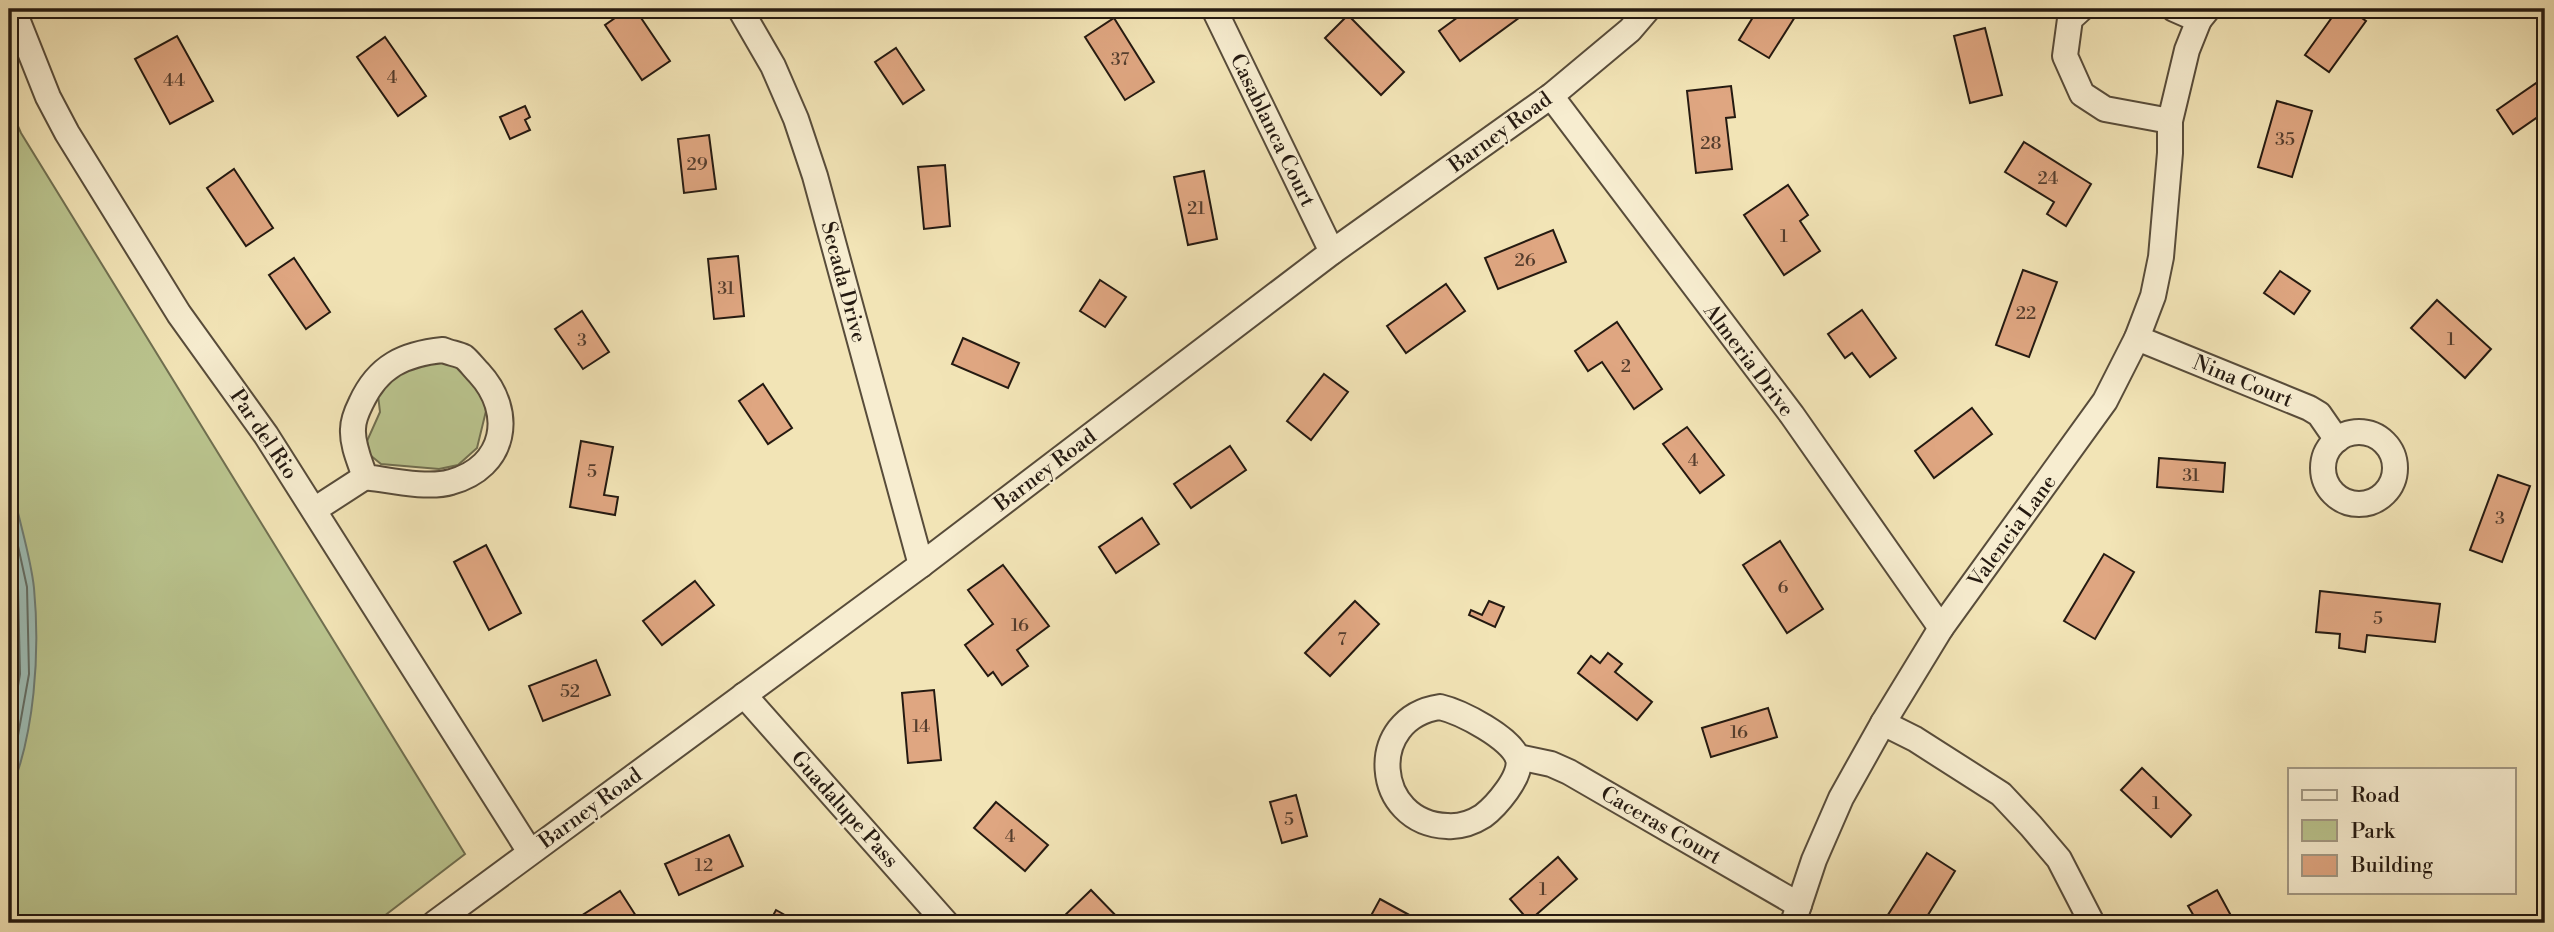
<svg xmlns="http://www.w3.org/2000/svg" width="2554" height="932" font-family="'Libre Bodoni',serif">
<rect width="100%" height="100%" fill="#f2e4b6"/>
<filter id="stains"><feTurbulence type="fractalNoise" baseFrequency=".00286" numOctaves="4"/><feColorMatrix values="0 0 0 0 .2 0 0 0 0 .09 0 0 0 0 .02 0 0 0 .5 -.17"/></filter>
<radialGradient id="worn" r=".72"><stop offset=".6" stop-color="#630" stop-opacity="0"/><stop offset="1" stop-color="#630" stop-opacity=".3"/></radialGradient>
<g fill="#bac48e" stroke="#706f50" stroke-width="2">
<path d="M9,106L21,133L465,854L375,923H9Z"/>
<path d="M439,361L461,364L480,385L486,411L477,448L458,465L439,469L381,464L370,455L367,441L380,412L378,395C395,371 411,367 439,361Z"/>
</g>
<path fill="#9dbdb6" stroke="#6d7c74" stroke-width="2" d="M9,493L16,504C22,531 31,560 34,588C40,652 35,735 9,795Z"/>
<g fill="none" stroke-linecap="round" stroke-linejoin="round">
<g stroke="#616c64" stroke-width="2">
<path d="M9,505L27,587L29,674L12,769L9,777"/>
<path d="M9,544L18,588L20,674L9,739"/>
</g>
</g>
<g fill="#dfa681" stroke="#251a11" stroke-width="2">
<path d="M628,9H635L670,61L642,80L605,25Z"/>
<path d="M1469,9H1525L1527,12L1460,61L1439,31Z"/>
<path d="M1758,9H1800L1769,58L1739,40Z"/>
<path d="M2338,9H2349L2366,21L2329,72L2305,55Z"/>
<path d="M1348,15L1404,72L1381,95L1325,38Z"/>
<path d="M1114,18L1154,82L1125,100L1085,37Z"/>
<path d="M1985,28L2002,95L1970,103L1954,36Z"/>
<path d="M177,36L213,101L170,124L135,59Z"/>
<path d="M385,37L426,96L398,116L357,57Z"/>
<path d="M896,48L924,90L903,104L875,62Z"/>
<path d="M2545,77V112L2513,134L2497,110Z"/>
<path d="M1731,86L1735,117L1726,118L1732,169L1696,173L1687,91Z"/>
<path d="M2277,101L2312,111L2292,177L2258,167Z"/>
<path d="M525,106L530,117L525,120L530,130L510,139L500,117Z"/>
<path d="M709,135L716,189L684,193L678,139Z"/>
<path d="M2024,142L2091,184L2066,226L2047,214L2054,202L2005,172Z"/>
<path d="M945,165L950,226L924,229L918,167Z"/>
<path d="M234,169L273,228L246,246L207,188Z"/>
<path d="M1204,171L1217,239L1188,245L1174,177Z"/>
<path d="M1788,185L1808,215L1800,221L1820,251L1784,275L1744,215Z"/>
<path d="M1553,230L1566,262L1498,289L1485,258Z"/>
<path d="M738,256L744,316L714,319L708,259Z"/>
<path d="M294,258L330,312L306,329L269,275Z"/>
<path d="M2023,270L2057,282L2029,357L1996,345Z"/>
<path d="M2280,271L2310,291L2294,314L2264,293Z"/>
<path d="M1100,280L1126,297L1105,327L1080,311Z"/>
<path d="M1446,284L1465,311L1406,353L1387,326Z"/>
<path d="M2437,300L2491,349L2465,378L2411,328Z"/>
<path d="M1862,310L1896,358L1870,377L1852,353L1845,358L1828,334Z"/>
<path d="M582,311L609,352L583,369L555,329Z"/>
<path d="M1617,322L1662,389L1634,409L1602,362L1588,371L1575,351Z"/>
<path d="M963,338L1019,363L1008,388L952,364Z"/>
<path d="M1324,374L1348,392L1311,440L1287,421Z"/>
<path d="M763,384L792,428L768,444L739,401Z"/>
<path d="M1972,408L1992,434L1934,478L1915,451Z"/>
<path d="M1687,427L1724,475L1700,493L1663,444Z"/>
<path d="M581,441L613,447L604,495L618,497L615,515L570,507Z"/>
<path d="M1230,446L1246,470L1191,508L1174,484Z"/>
<path d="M2159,458L2225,463L2223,492L2157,487Z"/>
<path d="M2498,475L2530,486L2502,562L2470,550Z"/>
<path d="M1142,518L1159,544L1116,573L1099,547Z"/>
<path d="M1780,541L1823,609L1787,633L1743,565Z"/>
<path d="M486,545L521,613L489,630L454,562Z"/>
<path d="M2104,554L2134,572L2095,639L2064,621Z"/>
<path d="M1003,565L1049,626L1017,650L1028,666L1002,685L993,672L988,676L965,645L993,624L968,590Z"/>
<path d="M695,581L714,605L662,645L643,621Z"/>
<path d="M2320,591L2440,604L2435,642L2367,635L2365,652L2339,648L2340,634L2316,632Z"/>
<path d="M1355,601L1379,624L1330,676L1305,653Z"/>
<path d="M1489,601L1504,607L1495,627L1469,615L1471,610L1482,615Z"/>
<path d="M1608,653L1622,664L1615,672L1652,702L1637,720L1578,673L1591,656L1600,663Z"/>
<path d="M596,660L610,695L543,721L529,686Z"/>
<path d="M934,690L941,760L908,763L902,693Z"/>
<path d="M1768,708L1777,737L1711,757L1702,728Z"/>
<path d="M2142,768L2191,815L2171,837L2121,790Z"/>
<path d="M1296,795L1307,836L1282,843L1270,802Z"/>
<path d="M996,802L1048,845L1025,871L974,828Z"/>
<path d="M729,835L743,866L679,895L665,864Z"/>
<path d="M1927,853L1955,871L1923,923H1895L1886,918Z"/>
<path d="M1558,857L1577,879L1529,921L1510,899Z"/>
<path d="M1091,890L1123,923H1066L1062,918Z"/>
<path d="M2217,890L2235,923H2198L2188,906Z"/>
<path d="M620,891L638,919L630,923H570Z"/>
<path d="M1380,899L1424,923H1367Z"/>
<path d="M776,910L799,923H769Z"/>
</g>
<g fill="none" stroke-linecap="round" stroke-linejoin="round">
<g stroke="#584c3a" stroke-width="28">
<g id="minor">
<path d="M13,9L48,97L67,133L179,314L266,435L530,852"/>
<path d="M740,9L773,66L796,119L815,176L921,565"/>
<path d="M1214,9L1332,252"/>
<path d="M2081,9L2070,19L2065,56L2082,94L2105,109L2170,121"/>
<path d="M2174,9L2199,20L2208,9"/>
<path d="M1551,96L1792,415L1941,628"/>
<path d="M2137,338L2309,408L2319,414L2337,440"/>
<path d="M443,350C450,353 458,354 464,357C469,361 474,368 479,373C515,412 506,467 451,482C428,489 389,480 365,477C360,462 352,445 353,429C353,420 357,411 361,403C378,366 404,354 443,350Z"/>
<circle cx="2359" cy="468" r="36"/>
<path d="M314,510L365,477"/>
<path d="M744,695L946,923"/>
<path d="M1440,707C1461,712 1512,738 1518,759C1523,776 1495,807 1483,816C1472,823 1460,827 1447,826C1373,823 1365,718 1440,707Z"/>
<path d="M1883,723L1915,739L2001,794L2031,826L2059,859L2092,923"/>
<path d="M1518,757L1551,764L1569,772L1799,905"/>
<path d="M435,923L921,565L1332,252L1551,96L1630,30L1648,9"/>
<path d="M1793,923L1814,860L1841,798L1883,723L1941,628L2105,401L2137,338L2153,296L2161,257L2170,153V121L2187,50L2199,20"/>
</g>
</g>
<use href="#minor" stroke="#f7edd0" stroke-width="24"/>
</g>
<g text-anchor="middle" stroke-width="5" stroke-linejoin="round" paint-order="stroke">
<g font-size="18" fill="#543d2d">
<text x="1120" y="65">37</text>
<text x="392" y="83">4</text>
<text x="174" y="86">44</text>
<text x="2285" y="145">35</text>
<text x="1711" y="149">28</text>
<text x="697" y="170">29</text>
<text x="2048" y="184">24</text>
<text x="1196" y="214">21</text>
<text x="1784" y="242">1</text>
<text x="1525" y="266">26</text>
<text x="726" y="294">31</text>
<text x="2026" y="319">22</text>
<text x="2451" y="345">1</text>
<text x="582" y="346">3</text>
<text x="1626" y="372">2</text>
<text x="1693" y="466">4</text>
<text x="592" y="477">5</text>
<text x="2191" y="481">31</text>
<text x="2500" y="524">3</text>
<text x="1783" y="593">6</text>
<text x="2378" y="624">5</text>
<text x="1020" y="631">16</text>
<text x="1342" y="645">7</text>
<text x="570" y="697">52</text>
<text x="921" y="732">14</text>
<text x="1739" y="738">16</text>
<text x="2156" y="809">1</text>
<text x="1289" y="825">5</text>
<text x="1010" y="842">4</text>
<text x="704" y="871">12</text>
<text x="1543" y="895">1</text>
</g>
<g font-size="21" fill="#251a11" stroke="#f7edd0">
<text transform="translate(1273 130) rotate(64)" y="7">Casablanca Court</text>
<text transform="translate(1500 132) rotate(-36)" y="7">Barney Road</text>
<text transform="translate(844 282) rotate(75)" y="7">Secada Drive</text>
<text transform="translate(1749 360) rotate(53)" y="7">Almeria Drive</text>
<text transform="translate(2243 381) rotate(22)" y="7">Nina Court</text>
<text transform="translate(264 434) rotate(56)" y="7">Par del Rio</text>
<text transform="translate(1045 470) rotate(-37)" y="7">Barney Road</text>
<text transform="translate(2012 531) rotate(-54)" y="7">Valencia Lane</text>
<text transform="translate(590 808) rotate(-36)" y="7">Barney Road</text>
<text transform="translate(845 809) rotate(48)" y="7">Guadalupe Pass</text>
<text transform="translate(1661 825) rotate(30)" y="7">Caceras Court</text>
</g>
</g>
<rect width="2554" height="932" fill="none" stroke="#f2e4b6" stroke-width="35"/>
<rect x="10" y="10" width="2533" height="911" fill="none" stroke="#251a11" stroke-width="3.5"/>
<rect x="18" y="18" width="2519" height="897" fill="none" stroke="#251a11" stroke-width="2"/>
<rect x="2288" y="768" width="228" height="126" fill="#f7edd0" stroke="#a39984" stroke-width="2"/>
<rect x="2302" y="790" width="35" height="10" fill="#f7edd0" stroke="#a39984" stroke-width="2"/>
<text x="2351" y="802" font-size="21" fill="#251a11">Road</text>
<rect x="2302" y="820" width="35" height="21" fill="#bac48e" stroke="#a39984" stroke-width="2"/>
<text x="2351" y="838" font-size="21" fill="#251a11">Park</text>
<rect x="2302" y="855" width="35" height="21" fill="#dfa681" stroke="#a39984" stroke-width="2"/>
<text x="2351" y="872" font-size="21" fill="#251a11">Building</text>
<rect width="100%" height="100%" filter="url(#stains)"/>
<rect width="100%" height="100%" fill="url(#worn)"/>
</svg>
